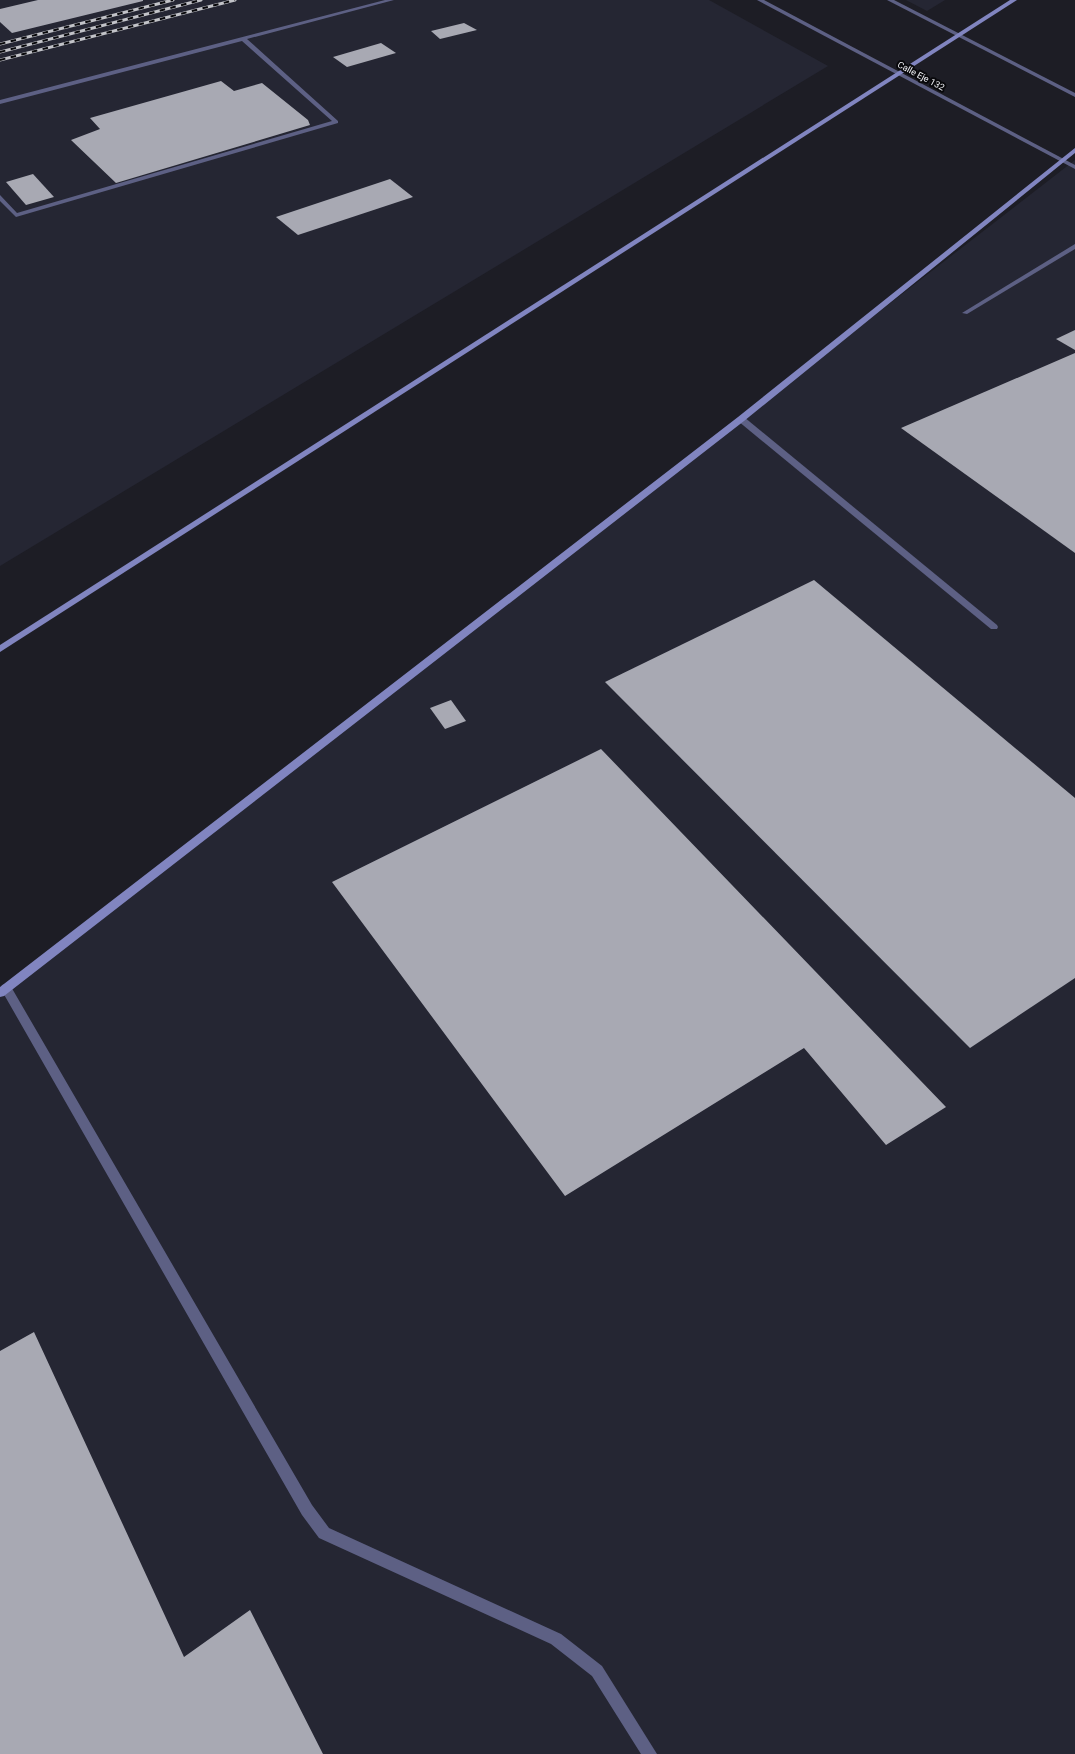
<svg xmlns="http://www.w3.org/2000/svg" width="1075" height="1754" font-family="Roboto,sans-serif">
<rect width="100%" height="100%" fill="#1d1d25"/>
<g fill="#252633">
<path d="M0,0H709L828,66L0,566Z"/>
<path d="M906,0H945L927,11Z"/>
<path d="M1075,160V1754H0V993Z"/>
</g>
<g fill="#a8a9b3">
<path d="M38,0H143V1L12,33L0,22V9Z"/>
<path d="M464,23L477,30L440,39L431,31Z"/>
<path d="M381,43L396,53L347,67L333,57Z"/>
<path d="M221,81L234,91L262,83L308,120L310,125L116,183L71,140L100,129L90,118Z"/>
<path d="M33,174L54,197L26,205L6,182Z"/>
<path d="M390,179L413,197L298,235L276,217Z"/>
<path d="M1075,330V350L1056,339Z"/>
<path d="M1075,353V553L901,428Z"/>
<path d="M814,580L1075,798V978L970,1048L605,682Z"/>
<path d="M451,700L466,721L445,729L430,708Z"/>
<path d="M601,749L946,1107L886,1145L804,1048L565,1196L332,882Z"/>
<path d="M34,1332L184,1657L250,1610L323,1754H0V1351Z"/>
</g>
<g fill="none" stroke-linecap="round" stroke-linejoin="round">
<g fill="#5d6084" fill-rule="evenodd">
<path d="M385,0H394L247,39L338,121V123L16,217L0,201V195L17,213L332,121L242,41L0,104V100Z"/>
<path d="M1075,244V249L967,314L962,313Z"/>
<path d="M738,417H744L997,625L998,627L997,629H991L738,421Z"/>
<path d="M6,984L10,985L312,1505L329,1528L561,1634L602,1666L657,1754H641L592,1676L551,1644L319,1538L302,1515L2,991L1,988L2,985Z"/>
</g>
<g fill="#5d6084" fill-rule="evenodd">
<path d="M757,0H764L1075,165V169Z"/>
<path d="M887,0H894L1075,93V97Z"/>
</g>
<g fill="#8185c0" fill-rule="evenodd">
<path d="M1010,0H1017L0,652V645Z"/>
<path d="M1075,148V153L744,421L4,996L0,997V987L738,417Z"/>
</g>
<g stroke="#c2c3c8" stroke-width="3">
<g id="rail">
<path d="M0,44L173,0"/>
<path d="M0,52L201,0"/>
<path d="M0,60L235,0"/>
</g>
</g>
<use href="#rail" stroke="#08080b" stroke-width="2" stroke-dasharray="5.5" stroke-linecap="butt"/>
</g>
<g text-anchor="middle" stroke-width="4" stroke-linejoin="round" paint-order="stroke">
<g font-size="9" fill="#f1f2f7" stroke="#08080b">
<text transform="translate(921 76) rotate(28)" y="3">Calle Eje 132</text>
</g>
</g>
</svg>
